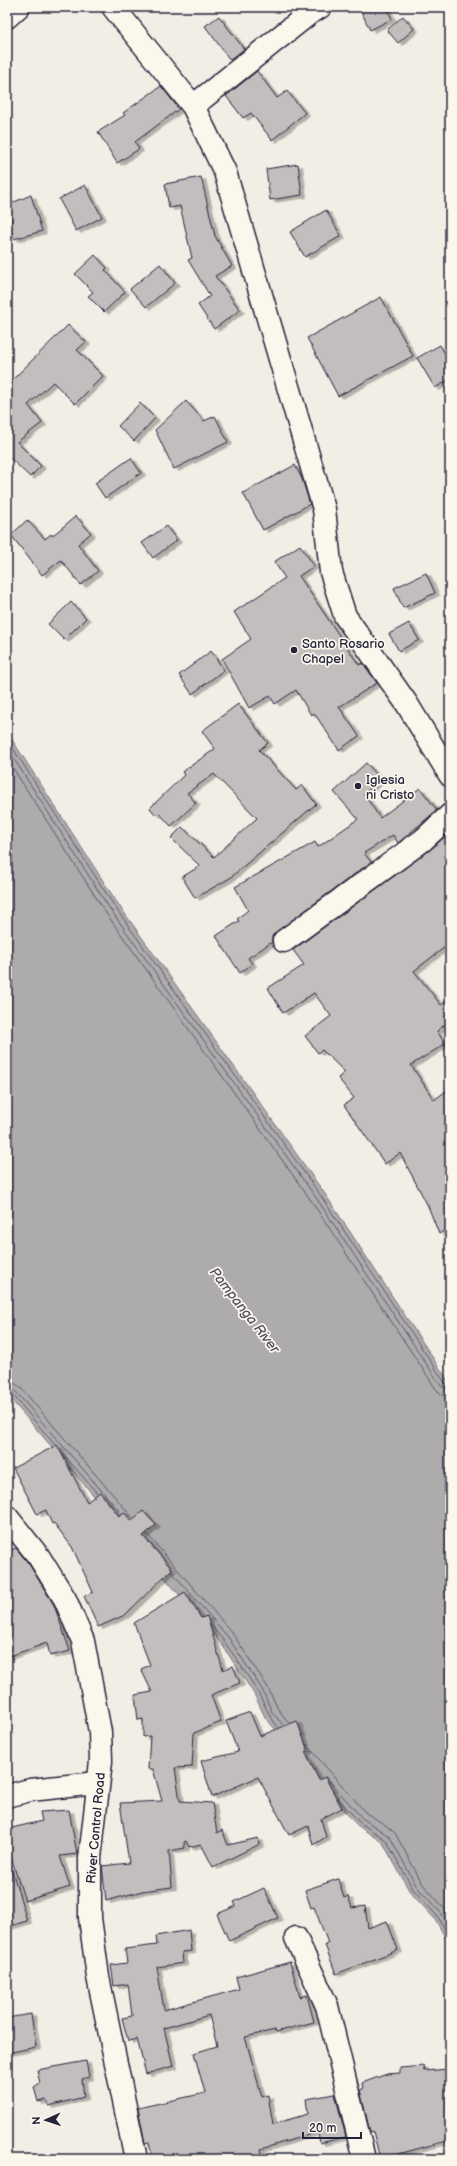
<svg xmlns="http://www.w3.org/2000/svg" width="457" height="2166" font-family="'Balsamiq Sans',sans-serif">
<defs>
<filter id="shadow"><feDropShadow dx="4.5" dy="2.5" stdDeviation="0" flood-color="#0004"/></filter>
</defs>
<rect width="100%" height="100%" fill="#f2eee5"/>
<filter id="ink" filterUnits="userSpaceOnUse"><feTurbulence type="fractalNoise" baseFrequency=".025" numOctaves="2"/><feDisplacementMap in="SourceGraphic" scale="8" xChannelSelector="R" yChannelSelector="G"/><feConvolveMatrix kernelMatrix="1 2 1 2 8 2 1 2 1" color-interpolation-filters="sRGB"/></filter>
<g filter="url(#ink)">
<path fill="#aeabad" stroke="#76747f" d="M7,732L118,904L325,1194L450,1384V1954L445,1937L435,1919L410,1892L383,1843L357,1825L324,1788L265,1717L254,1694L221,1643L7,1395Z"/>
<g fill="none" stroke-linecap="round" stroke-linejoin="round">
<g stroke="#5a5969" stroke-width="1">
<path d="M7,739L115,907L321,1196L445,1383L450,1385"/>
<path d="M7,748L110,909L317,1199L441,1386L450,1390"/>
<path d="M7,759L106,913L312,1202L436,1389L442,1395L450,1396"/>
<path d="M7,1382H13L20,1387L133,1518"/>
<path d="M7,1388L15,1391L121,1513"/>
<path d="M7,1393L12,1394L55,1445"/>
<path d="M63,1454L97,1493"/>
<path d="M147,1534L233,1634L267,1686L278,1709L289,1723"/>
<path d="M171,1571L228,1637L262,1689L272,1712L283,1725"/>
<path d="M211,1625C228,1645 243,1668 257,1691C264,1703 269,1716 278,1727"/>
<path d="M306,1744L366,1813L384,1824L395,1833L422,1883L450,1915"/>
<path d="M326,1777L362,1818L390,1837L417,1887L442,1914L450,1927"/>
<path d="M337,1797L359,1822L386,1840L413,1889L438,1917L450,1938"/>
</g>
</g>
<g fill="#c2bebe" stroke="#22223b" filter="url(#shadow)">
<path d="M359,7H386L392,19L370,30Z"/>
<path d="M219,16L244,49L230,60L205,26Z"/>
<path d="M403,16L414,29L398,43L387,30Z"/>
<path d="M257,71L277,98L287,91L305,113L272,140L251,113L243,118L226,96Z"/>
<path d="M161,86L179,109L135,142L139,149L117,163L98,132L125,115L123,113Z"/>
<path d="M298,164L302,195L270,200L266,169Z"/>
<path d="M201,177L215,236L232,266L215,276L240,310L214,329L198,305L210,296L188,260L192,258L180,206L169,208L165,184Z"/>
<path d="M85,185L102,217L76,231L59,199Z"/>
<path d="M31,195L42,231L14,239L9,224L12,223L7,205Z"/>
<path d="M326,210L341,236L305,257L290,232Z"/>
<path d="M95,255L107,268L105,270L125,292L104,312L88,296L93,292L75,274Z"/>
<path d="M160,264L175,283L146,307L130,289Z"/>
<path d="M381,297L413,356L338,396L307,338Z"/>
<path d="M68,325L86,342L77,350L103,376L75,404L53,382L28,405L42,423L17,442L41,466L30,477L7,455V385Z"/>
<path d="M440,345L450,362V379L435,388L417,358Z"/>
<path d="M186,401L204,421L215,416L228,442L174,469L155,430Z"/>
<path d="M140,403L155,418L134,441L118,426Z"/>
<path d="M131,458L141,473L105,498L95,483Z"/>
<path d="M295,465L302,479L310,504L263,530L243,493Z"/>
<path d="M76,516L91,533L78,544L98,571L81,585L61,560L42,575L11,535L27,520L45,539L51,534L52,536Z"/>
<path d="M166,526L177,540L153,558L142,543Z"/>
<path d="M300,545L314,566L299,576L359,665L363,663L377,683L339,707L359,736L339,750L314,713L311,715L296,690L275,704L270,696L249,708L222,659L251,639L234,612L285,578L274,562Z"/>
<path d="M426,573L435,593L403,608L394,588Z"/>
<path d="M71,602L86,618L64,640L48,624Z"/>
<path d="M409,623L419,640L399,651L389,634Z"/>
<path d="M211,651L224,670L192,694L179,675Z"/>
<path d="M238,704L268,743L259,750L296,790L302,785L316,804L230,878L195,898L182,877L200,866L171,838L182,827L214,857L257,818L214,774L187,793L196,803L171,826L159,813L156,815L150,808L184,775L182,772L215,749L202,731Z"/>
<path d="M366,763L381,779L364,794L380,818L420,788L437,810L398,843L393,835L364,853L371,862L277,931L272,936V942L248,958L252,964L240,973L216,936L239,921L237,919L248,910L235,887L315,842L318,847L358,819L334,792Z"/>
<path d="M450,832V943L414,971L441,1005L450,998V1020L437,1031L445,1044L411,1065L434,1100L450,1088V1227L439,1234L428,1206L400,1153L385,1164L344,1105L354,1098L338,1078L345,1072L322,1050L318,1053L305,1036L331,1016L314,993L283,1013L268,988L304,965L293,950L430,850Z"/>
<path d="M57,1445L87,1502L100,1492L119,1516L124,1512L131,1521L143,1511L156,1525L143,1536L172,1569L125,1615L98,1627L84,1596L93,1592L72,1547L54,1523L52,1524L46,1510L37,1514L13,1468Z"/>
<path d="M16,1548L29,1564L54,1605L70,1651L50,1656L47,1643L7,1657V1552Z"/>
<path d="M185,1592L201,1618L207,1616L223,1670L233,1666L240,1683L211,1695L221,1722L194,1733L192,1767L175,1768L180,1801L212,1803L217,1833L222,1830L228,1845L258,1838L260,1844L213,1867L201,1844L189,1847L186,1841L184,1842L185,1848L169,1851L172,1887L142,1891L106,1901L102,1866L129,1863L120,1803L162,1801L153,1769H148L150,1736L143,1737V1719L138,1720L135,1695L152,1692L141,1669L150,1665L134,1623Z"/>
<path d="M250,1712L260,1736L297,1721L308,1751L305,1752L319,1780L325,1777L342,1808L321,1819L326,1837L313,1845L308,1826L289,1835L258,1777L212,1797L201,1761L238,1752L226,1721Z"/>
<path d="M69,1810L77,1854L60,1856L70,1887L25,1901L11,1857L7,1858V1829L42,1821L40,1812Z"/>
<path d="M11,1867L27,1921L7,1927V1868Z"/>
<path d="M338,1879L344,1898L348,1896L352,1908L365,1906L368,1928L387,1921L398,1950L336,1974L325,1945L328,1943L314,1907L311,1908L305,1890Z"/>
<path d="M264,1888L278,1918L229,1941L217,1914L236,1906L234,1902Z"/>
<path d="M189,1930L191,1951L182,1952L183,1963L157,1967L164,2010L239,1989L236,1977L290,1962L300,1997L307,1995L314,2022L276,2032L275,2030L245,2037L262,2097L268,2095L273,2124L308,2114L306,2099L335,2094L346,2137L320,2143L318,2132L261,2149L263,2159H152L149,2142L145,2143L138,2108L205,2093L194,2053L217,2046L209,2015L164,2028L173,2066L146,2074L137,2039L128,2041L122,2018L132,2016L128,1984L114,1986L111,1965L127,1963L125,1949L157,1945L156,1936Z"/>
<path d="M31,2014L36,2047L7,2053V2018Z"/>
<path d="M86,2061L89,2077L82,2079L84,2097L49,2106L46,2100L38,2102L34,2087L40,2083L37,2070Z"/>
<path d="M423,2066L424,2071L449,2069L450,2140L380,2159L373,2131L370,2132L360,2090L363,2089L362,2083L387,2074L400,2073V2068Z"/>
</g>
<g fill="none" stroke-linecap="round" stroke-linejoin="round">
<g stroke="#22223b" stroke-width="25">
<g id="minor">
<path d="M113,7L193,106L225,172L324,509L331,572L345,616L407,704L450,775"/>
<path d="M193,106L310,13L320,7"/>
<path d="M284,941L423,840L450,815"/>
<path d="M7,1517L39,1557L65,1599L83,1641L100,1732L101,1761L90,1858V1918L98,1977L136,2159"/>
<path d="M7,1796L30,1790L97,1783"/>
<path d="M296,1938L327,2006L364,2159"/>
</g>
</g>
<g stroke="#22223b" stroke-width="25">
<path id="highway" d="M7,17L18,7"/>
</g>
<use href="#minor" stroke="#fbf7ec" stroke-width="22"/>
<use href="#highway" stroke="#fbf7ec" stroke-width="22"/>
</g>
</g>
<g fill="#22223b" stroke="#fbf7ec" stroke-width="1.5">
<circle cx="294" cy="650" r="4"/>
<circle cx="358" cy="786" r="4"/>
</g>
<g text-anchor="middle" stroke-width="3.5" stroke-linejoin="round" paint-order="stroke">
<g font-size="13" fill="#22223b" stroke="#fbf7ec" text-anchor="start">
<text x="302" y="648">Santo Rosario<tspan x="302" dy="15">Chapel</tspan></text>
<text x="366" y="784">Iglesia<tspan x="366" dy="15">ni Cristo</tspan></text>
</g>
<g font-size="13" fill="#22223b" stroke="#fbf7ec">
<text transform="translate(95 1828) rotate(-85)" y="5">River Control Road</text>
</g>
<g font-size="14" font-style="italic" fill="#535263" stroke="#fbf7ec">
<text transform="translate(245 1310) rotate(52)" y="5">Pampanga River</text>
</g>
</g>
<rect width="457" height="2166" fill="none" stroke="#fbf7ec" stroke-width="24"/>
<rect x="12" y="12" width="433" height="2142" fill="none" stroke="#22223b" stroke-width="1.5" filter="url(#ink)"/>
<g transform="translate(46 2120) rotate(267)" stroke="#fbf7ec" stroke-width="3" paint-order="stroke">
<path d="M0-3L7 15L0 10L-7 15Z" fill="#22223b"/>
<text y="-6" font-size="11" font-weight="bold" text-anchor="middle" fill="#22223b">N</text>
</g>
<path d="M303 2132v6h58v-6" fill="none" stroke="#22223b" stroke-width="2"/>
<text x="309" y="2132" font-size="12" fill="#22223b" stroke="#fbf7ec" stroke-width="3" paint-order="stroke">20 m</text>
</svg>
